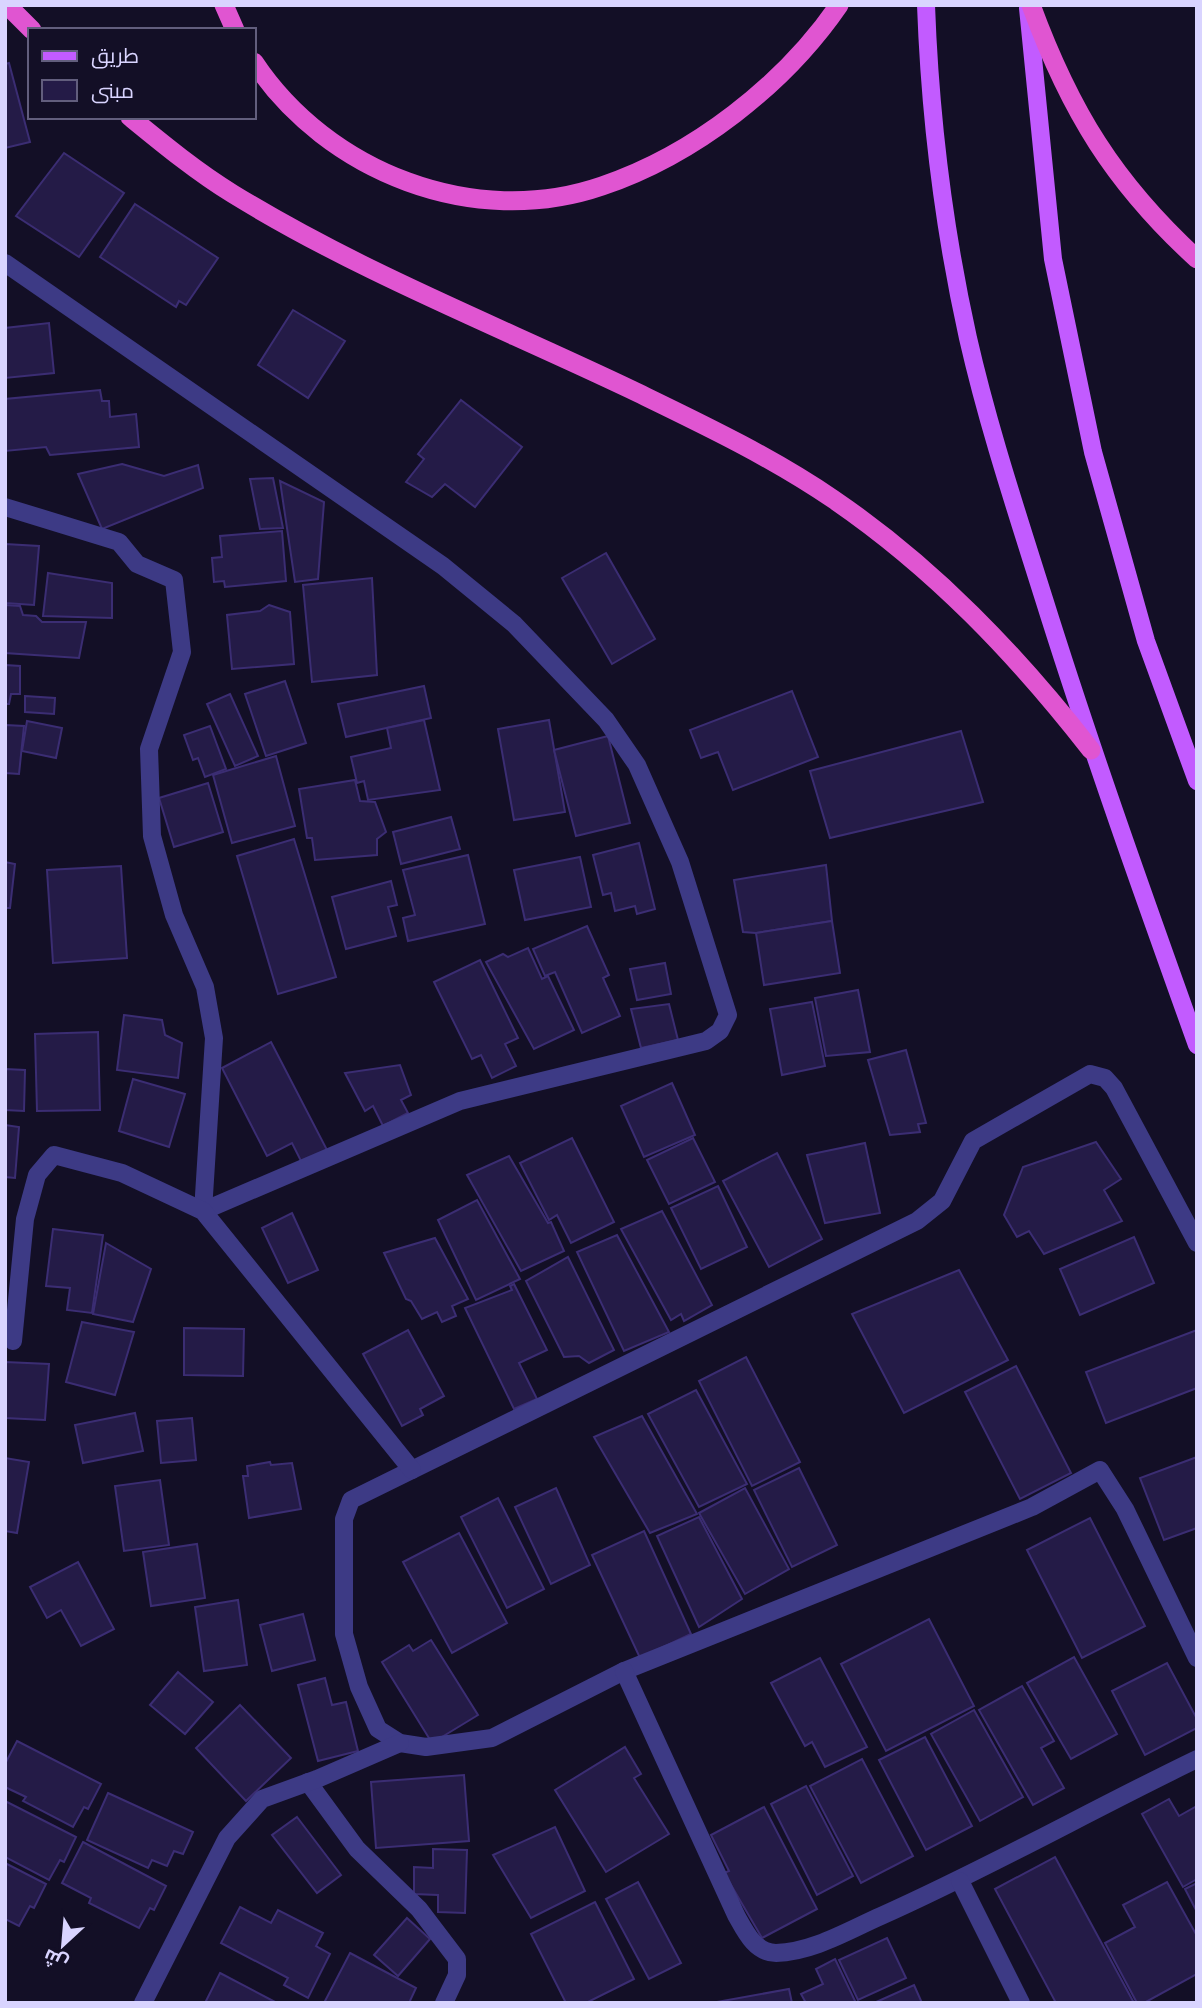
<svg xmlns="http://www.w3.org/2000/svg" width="1202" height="2008" font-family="Cabin,Cairo,sans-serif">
<rect width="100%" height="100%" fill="#130f26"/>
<g fill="#241b47" stroke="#3b2d73" stroke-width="2">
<path d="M9,63L30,142L5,148V64Z"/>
<path d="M64,153L124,193L79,257L16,216Z"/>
<path d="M135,204L218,258L186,305L179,301L176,307L100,257Z"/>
<path d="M293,310L345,341L308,398L258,365Z"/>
<path d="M49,323L54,373L5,378V328Z"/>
<path d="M100,390L102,401H109L110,417L136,414L139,447L50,455L46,447L5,451V399Z"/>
<path d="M461,400L522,447L475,507L445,484L432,497L406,482L424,459L418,454Z"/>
<path d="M122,464L164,476L198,465L203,488L102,529L78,474Z"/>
<path d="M273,478L283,528L260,529L250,479Z"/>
<path d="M280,481L324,502L318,579L295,582Z"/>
<path d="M282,531L286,581L225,587L224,581L214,582L212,558L222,557L220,536Z"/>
<path d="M5,544L39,546L34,605L5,603Z"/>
<path d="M606,553L655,639L612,664L562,578Z"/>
<path d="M48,573L112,583V618L43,616Z"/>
<path d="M372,578L377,675L312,682L303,585Z"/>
<path d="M5,605L20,606L23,615L36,616L42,622H86L79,658L5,653Z"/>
<path d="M269,605L290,612L294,664L232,669L227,615L260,611Z"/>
<path d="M5,665L20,666V694H11L9,704H5Z"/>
<path d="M285,681L306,743L266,756L245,694Z"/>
<path d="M424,686L431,718L346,737L338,704Z"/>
<path d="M792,691L818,757L733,790L718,752L701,758L690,730Z"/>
<path d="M230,694L258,756L235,766L207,704Z"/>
<path d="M25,696L55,698L54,714L25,712Z"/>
<path d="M424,720L440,790L368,800L364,781L357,783L351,757L391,748L387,728Z"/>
<path d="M549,720L565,812L514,820L498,729Z"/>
<path d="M27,721L62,728L56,758L22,751Z"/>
<path d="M5,725L24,726L19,774L5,773Z"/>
<path d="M210,726L226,769L205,777L198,758L193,760L184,735Z"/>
<path d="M961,731L983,802L830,838L810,771Z"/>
<path d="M608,736L630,823L576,836L554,750Z"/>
<path d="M276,756L295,826L232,843L213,775Z"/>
<path d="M355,780L360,801L375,802L386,832L377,839V855L315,860L312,838H307L299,789Z"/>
<path d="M208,783L223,832L174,847L159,798Z"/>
<path d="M451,817L460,849L401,864L393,832Z"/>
<path d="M294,839L336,977L278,994L237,856Z"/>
<path d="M639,843L655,909L637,914L635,906L615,911L611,893L603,895L593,855Z"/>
<path d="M468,855L485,924L408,941L403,918L415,915L403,870Z"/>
<path d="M580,857L591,907L525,920L514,870Z"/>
<path d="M5,862L15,864L10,908H5Z"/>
<path d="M826,865L832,921L756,933L743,932L734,880Z"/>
<path d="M121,866L127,958L53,963L47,870Z"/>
<path d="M391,881L397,905L388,907L396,936L346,949L332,897Z"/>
<path d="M832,921L840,973L764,985L756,933Z"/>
<path d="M587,926L609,975L603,978L620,1016L582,1033L555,972L545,976L533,949Z"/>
<path d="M528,948L542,979L548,976L574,1030L534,1049L486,962L503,954L508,957Z"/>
<path d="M480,960L518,1038L505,1044L516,1066L492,1078L481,1055L472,1059L434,982Z"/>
<path d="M665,963L671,994L637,1000L630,969Z"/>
<path d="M858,990L870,1052L826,1056L815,998Z"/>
<path d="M812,1002L825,1066L782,1075L770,1009Z"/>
<path d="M669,1004L678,1040L641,1048L631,1009Z"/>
<path d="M124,1015L162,1020L165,1035L182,1043L178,1078L117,1070Z"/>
<path d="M98,1032L100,1110L37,1111L35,1034Z"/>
<path d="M271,1042L327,1150L302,1163L292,1143L267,1156L222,1068Z"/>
<path d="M906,1050L926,1123L918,1124L920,1132L890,1135L868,1060Z"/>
<path d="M400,1065L411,1095L401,1100L408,1113L383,1126L373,1106L365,1111L345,1073Z"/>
<path d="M5,1069L25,1070L24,1111L5,1110Z"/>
<path d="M133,1079L185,1094L169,1147L119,1131Z"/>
<path d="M672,1083L695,1135L644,1157L621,1106Z"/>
<path d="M5,1125L19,1127L15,1178L5,1177Z"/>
<path d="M572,1138L614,1222L571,1243L557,1215L549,1220L520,1163Z"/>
<path d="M693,1138L715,1182L669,1204L647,1160Z"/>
<path d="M1096,1142L1121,1179L1104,1190L1122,1221L1044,1254L1029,1231L1017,1237L1004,1215L1023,1167Z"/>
<path d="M865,1143L880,1213L825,1223L807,1155Z"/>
<path d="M777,1153L822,1239L769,1267L723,1181Z"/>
<path d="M509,1156L548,1223L551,1222L564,1251L521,1271L467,1175Z"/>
<path d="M718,1186L747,1247L701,1269L671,1208Z"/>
<path d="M477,1200L520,1279L476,1300L438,1220Z"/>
<path d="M662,1211L712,1305L684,1321L681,1314L671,1320L621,1229Z"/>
<path d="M292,1213L318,1270L288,1283L262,1228Z"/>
<path d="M53,1229L103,1235L92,1313L67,1310L70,1288L46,1286Z"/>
<path d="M617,1235L669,1332L624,1351L577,1252Z"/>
<path d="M1134,1237L1154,1283L1080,1315L1060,1269Z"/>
<path d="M435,1238L468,1299L452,1306L456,1316L442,1322L437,1312L422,1319L411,1301L406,1299L384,1253Z"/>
<path d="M106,1243L151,1269L133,1322L93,1314Z"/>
<path d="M568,1257L614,1350L589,1363L579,1356L564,1357L526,1281Z"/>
<path d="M959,1270L1008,1360L904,1413L852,1314Z"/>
<path d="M514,1284L547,1350L519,1363L537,1399L514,1409L465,1308L512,1290L510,1286Z"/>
<path d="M82,1322L134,1332L115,1395L66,1382Z"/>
<path d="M184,1328L244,1329L243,1376L184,1375Z"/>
<path d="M408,1330L444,1396L420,1409L423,1415L402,1426L363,1354Z"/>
<path d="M1197,1330V1388L1106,1423L1086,1372Z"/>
<path d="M746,1357L800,1462L752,1486L699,1381Z"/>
<path d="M5,1362L49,1364L45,1420L5,1418Z"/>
<path d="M1016,1366L1071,1473L1020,1499L965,1392Z"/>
<path d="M696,1390L747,1484L699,1507L648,1414Z"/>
<path d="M135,1413L143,1451L83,1463L75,1425Z"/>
<path d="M642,1416L697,1514L650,1533L594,1437Z"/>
<path d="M192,1418L196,1460L161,1463L157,1421Z"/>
<path d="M1197,1457V1528L1164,1540L1140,1478Z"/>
<path d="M5,1458L29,1462L17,1533L5,1531Z"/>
<path d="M270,1462L271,1465L292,1463L301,1509L249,1518L243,1476H248L247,1466Z"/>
<path d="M799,1468L837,1545L792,1567L754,1490Z"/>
<path d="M160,1480L169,1545L124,1551L115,1486Z"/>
<path d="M556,1488L590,1565L551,1584L515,1507Z"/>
<path d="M745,1488L789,1569L745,1594L699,1513Z"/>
<path d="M498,1498L544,1589L507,1608L461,1517Z"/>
<path d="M699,1517L742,1599L699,1627L657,1536Z"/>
<path d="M1090,1518L1145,1626L1082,1658L1027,1550Z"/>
<path d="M644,1531L691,1634L640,1658L592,1555Z"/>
<path d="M459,1533L507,1623L452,1653L403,1562Z"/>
<path d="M197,1544L205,1598L151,1606L143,1552Z"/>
<path d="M78,1562L114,1629L81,1646L61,1610L47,1618L30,1587Z"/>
<path d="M238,1600L247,1665L204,1671L195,1607Z"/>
<path d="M303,1614L315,1660L272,1671L260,1625Z"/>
<path d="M929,1619L974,1706L886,1751L841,1664Z"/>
<path d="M431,1640L478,1715L432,1743L382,1662L409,1645L413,1651Z"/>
<path d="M1074,1657L1117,1734L1071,1759L1027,1683Z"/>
<path d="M820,1658L867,1747L825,1767L812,1742L805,1746L771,1683Z"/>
<path d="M1167,1663L1197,1719V1728L1145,1755L1112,1691Z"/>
<path d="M178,1672L213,1702L185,1734L150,1705Z"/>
<path d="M325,1678L332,1705L346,1702L358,1751L318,1761L298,1685Z"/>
<path d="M1022,1686L1054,1741L1041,1748L1064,1788L1033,1805L979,1710Z"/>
<path d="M240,1705L291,1758L246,1801L196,1748Z"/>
<path d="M974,1710L1023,1797L980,1821L931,1734Z"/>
<path d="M925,1737L972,1826L926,1850L879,1760Z"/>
<path d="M17,1741L101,1784L88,1809L84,1807L73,1827L23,1801L26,1797L5,1787V1764Z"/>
<path d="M625,1747L641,1774L634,1778L669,1834L606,1872L555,1790Z"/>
<path d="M862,1759L913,1856L861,1883L810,1786Z"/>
<path d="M464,1775L469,1841L376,1848L371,1782Z"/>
<path d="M806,1786L853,1876L817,1895L771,1804Z"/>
<path d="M108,1793L193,1832L183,1854L174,1851L167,1866L152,1860L148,1868L87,1840Z"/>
<path d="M1169,1799L1179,1816L1197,1806V1879L1183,1887L1142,1814Z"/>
<path d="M5,1801L76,1837L64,1862L60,1860L49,1880L5,1857Z"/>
<path d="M764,1807L817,1909L762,1938L724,1873L729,1871L711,1835Z"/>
<path d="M297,1817L341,1875L317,1893L272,1835Z"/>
<path d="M555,1827L585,1891L531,1918L493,1855Z"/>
<path d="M83,1842L166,1886L154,1910L150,1908L139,1928L89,1903L91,1898L62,1883Z"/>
<path d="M433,1849L467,1850L465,1913L438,1912V1895L414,1894V1867L433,1868Z"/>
<path d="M1055,1857L1134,2003H1056L995,1889Z"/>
<path d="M5,1863L46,1884L34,1908L30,1906L19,1926L5,1919Z"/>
<path d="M638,1882L681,1963L649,1979L606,1899Z"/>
<path d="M1167,1882L1197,1936V1974L1144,2003H1137L1105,1943L1135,1927L1123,1905Z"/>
<path d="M1197,1883V1912L1185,1889Z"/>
<path d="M595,1902L634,1979L586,2003H566L531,1934Z"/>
<path d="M240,1907L271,1923L278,1910L323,1933L316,1946L330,1954L308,1998L284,1985L288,1978L221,1943Z"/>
<path d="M407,1918L430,1939L398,1976L374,1955Z"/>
<path d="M887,1938L906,1978L858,2000L839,1960Z"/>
<path d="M350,1953L416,1988L409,2003H324Z"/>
<path d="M835,1959L856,2003H806L801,1994L823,1984L816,1969Z"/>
<path d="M220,1973L277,2003H205Z"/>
<path d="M914,1985L922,2003H874Z"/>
<path d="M789,1989L792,2003L717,2002Z"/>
</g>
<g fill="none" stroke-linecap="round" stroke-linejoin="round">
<g stroke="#3d3a85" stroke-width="18">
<path d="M5,263L443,566L514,624L606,720L637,765L680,862L728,1015L720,1031L706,1041L460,1101L203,1211L214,1038L205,987L174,915L152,836L149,749L182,652L174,580L137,564L119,542L5,507"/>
<path d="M1197,1243L1114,1088L1105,1078L1090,1074L973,1141L942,1201L917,1221L351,1500L344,1519V1634L359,1687L378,1729L400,1743L426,1747L492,1738L624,1671L1032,1507L1100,1470L1125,1509L1197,1658"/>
<path d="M13,1341L25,1219L37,1175L54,1155L122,1173L203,1211L412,1470"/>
<path d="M624,1671L736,1915C745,1931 755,1953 776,1953C813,1952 849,1930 881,1916C989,1868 1091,1810 1197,1759"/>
<path d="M308,1782L357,1849L419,1909L457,1959V1975L444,2003"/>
<path d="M960,1881L1021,2003"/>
<path d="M143,2003L227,1838L262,1799L317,1779L400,1743"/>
</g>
<g stroke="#c25bff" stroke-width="18">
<path d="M926,5C930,116 944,230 968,338C988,426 1017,513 1044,599C1091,749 1144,897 1197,1045"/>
<path d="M1028,8L1053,259L1093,452L1146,641L1197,781"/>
</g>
<g stroke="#e055d1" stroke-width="19">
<path d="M7,5L32,30"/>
<path d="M224,5L235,30"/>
<path d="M1031,5C1070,111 1114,183 1197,259"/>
<path d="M254,62C327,172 474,230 602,186C694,155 784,85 839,5"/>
<path d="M130,117C163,144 197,172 233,194C360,272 498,326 632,390C700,423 770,456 833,499C934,568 1016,654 1091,750"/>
</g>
</g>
<rect width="1202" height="2008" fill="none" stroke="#d9d4ff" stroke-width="14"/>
<rect x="28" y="28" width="228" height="91" fill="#130f26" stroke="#625e7d" stroke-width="2"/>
<rect x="42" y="51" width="35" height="10" fill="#c25bff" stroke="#625e7d" stroke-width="2"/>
<text x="91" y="63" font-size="21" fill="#d9d4ff">طريق</text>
<rect x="42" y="80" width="35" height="21" fill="#241b47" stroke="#625e7d" stroke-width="2"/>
<text x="91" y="98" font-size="21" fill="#d9d4ff">مبنى</text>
<g transform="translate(63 1945) rotate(206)" stroke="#130f26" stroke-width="5" paint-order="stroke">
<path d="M0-5L12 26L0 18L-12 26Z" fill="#d9d4ff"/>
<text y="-10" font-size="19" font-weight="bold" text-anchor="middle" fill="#d9d4ff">ش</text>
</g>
</svg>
